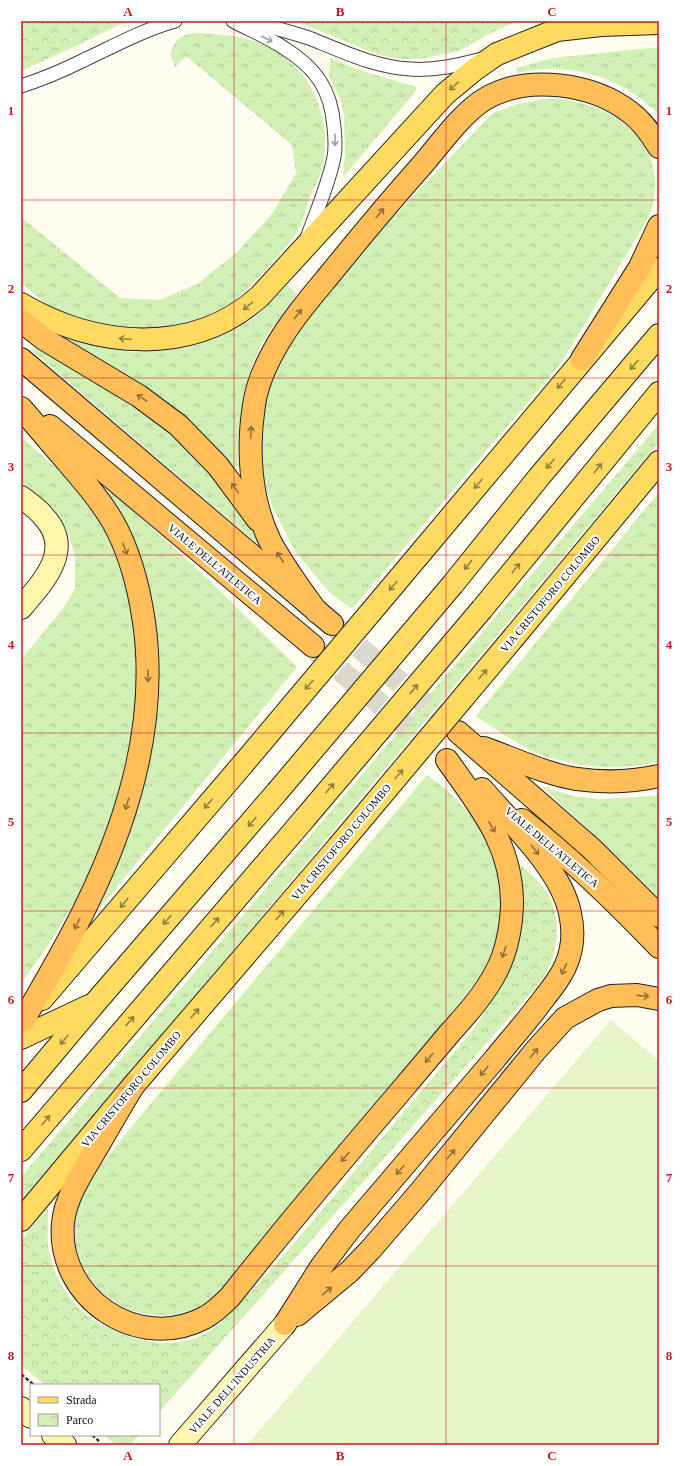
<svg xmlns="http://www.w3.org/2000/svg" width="680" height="1466" font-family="'Times New Roman',serif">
<defs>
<pattern id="grass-tufts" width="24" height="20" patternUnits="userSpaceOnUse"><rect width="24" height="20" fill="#d2efb5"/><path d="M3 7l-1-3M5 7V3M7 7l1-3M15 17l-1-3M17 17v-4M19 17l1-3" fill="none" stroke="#b3cc9a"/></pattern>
<pattern id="park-crowns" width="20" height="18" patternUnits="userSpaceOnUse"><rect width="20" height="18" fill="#d2efb5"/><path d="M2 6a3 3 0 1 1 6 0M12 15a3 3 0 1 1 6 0" fill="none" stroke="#b3cc9a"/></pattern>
</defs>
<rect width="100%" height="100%" fill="#fffcf0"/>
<g fill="url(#grass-tufts)">
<path d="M197,33C220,34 244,36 266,46C312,67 334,121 322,169C319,179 314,188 310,197C306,208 303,222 297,232C291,243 280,253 272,263C259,277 247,292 231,303C202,323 151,333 116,328C95,325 71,318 52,308C41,302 31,291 21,283V217L120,298L160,300L199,283L237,252L271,215L296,174L292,145L186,56L175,67L170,54C176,38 180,35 197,33Z"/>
<path d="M659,47V115C622,76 570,61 518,73L516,68L553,58Z"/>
<path d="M330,58L356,69L416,87V91L345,175L343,176L345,153L344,115L341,101L329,76Z"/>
<path d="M542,99C552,99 563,98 572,101C631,113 671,156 649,217L561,363L352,609L329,592L295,551L274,510L267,492L262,467L261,440L266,395L278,364L299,330L346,273L392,218L493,113L517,104Z"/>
<path d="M287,285L297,294C285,310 273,325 263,342C242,380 237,424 238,467L232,469L58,337L81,343L129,352L154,351L191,347L215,339L239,328L258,315Z"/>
<path d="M30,349H45L96,377L188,445L263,542L259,545Z"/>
<path d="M659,424V442L21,1203V1177Z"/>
<path d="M21,437L67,478L91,510L106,534L118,558L130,594L137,655V690L131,734L117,801L91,868L74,903L53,938L21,984V660L64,607L75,589V556L65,525L53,508L21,481Z"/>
<path d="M106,492L113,493L209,580L297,667L99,909L128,838L148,766L156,720L158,665L134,547Z"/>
<path d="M659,492V762C626,769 592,769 559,760C553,758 545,757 539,754C516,744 497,730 476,716Z"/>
<path d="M427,775L448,791L474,818L490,843L497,867L500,888L501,913L498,932L491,953L482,974L438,1029L222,1289C217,1293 213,1299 208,1302C144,1342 61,1288 77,1212C79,1202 83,1192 87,1183C91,1176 97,1170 102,1164C112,1151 122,1138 132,1126Z"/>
<path d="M541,786L572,796L600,799L655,796L659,794V899L598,838Z"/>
</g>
<g fill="url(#park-crowns)">
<path d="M21,21H127L72,48L21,71Z"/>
<path d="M296,21H518L493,32L459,51L420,59H398L379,55Z"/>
<path d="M516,861C527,871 540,881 548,894C559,912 559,940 552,959C549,969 543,978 537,986L159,1412V1385H45L21,1365V1241L48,1207C48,1219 47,1232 48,1243C51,1278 74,1310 104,1326C134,1342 173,1350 204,1334C221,1325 233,1311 246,1297C265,1277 283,1255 302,1234C358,1166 415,1099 472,1031C494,1002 506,973 516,938C519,927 523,915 523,903C523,889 520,874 516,861Z"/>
<path d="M104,1435H139L130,1445H116Z"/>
</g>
<path fill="#e5f5c8" d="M611,1020L659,1061V1445H247Z"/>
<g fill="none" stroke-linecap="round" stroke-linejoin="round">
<g stroke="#dbd8ce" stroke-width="22" stroke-dasharray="22 11" stroke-linecap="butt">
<path d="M334,626L458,732"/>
<path d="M315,649L439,754"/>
</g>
<g stroke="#424242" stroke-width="15">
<g id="service">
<path d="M233,21C250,30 268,37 284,48C316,68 331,89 334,127C335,137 336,147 334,157C329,183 316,213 307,238"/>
<path d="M244,21C266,25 287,31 309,38C342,51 374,67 410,69C434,71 459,65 482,59"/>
<path d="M21,86C43,79 64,70 84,60C114,46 143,30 175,21"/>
</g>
</g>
<g stroke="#313131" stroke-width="24">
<g id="secondary">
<path d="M21,497C29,503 38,509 44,517C75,550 42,583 21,608"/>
<path d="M21,1408L31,1417"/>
<path d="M53,1435L65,1445"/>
<path d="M180,1445L285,1324"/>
</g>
</g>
<g stroke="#202020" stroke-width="24">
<g id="primary">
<path d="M21,304C94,348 193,357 260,296L445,94L474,70L497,54L557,30L601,25L659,23"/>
<path d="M418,556L659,269"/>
<path d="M453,584L539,477L659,335"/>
<path d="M482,609L659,393"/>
<path d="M514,637L659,462"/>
<path d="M42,999L243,764"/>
<path d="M21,1038L89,1006"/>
<path d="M21,1091L95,1003L277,792"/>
<path d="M21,1150L305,818"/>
<path d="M21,1220L133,1086L338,847"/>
</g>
</g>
<g stroke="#202020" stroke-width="24">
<g id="trunk">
<path d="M21,321L44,339L139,396L178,425L218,466L258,520"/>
<path d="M21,359L332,624"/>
<path d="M582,359L640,267L659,226"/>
<path d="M21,408C35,424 49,441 63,457C81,478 99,498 113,522C130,552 139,588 144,622C158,719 129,818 87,904C68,944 45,982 23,1021"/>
<path d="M50,426L313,646"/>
<path d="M317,612C301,590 283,566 270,541C250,500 247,449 254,405C257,383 266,364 277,345C292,319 312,296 331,273C361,236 391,200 423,164C440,144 463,112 485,99C527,74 593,83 631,113C643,122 651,134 659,147"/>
<path d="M458,732L592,849L659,916"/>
<path d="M484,748C512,758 548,775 577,779C605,783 632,782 659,776"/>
<path d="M522,820C572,859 616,902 659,947"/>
<path d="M133,1086C121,1106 109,1126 98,1146C85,1168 65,1197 63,1223C56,1297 137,1353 204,1318C214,1313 222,1305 230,1297C287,1225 346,1155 406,1085C420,1068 434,1052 448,1035C466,1015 485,994 497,970C507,950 511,928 512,906C513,845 480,807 447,760"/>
<path d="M297,1315L350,1271L371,1249L420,1192L536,1050L565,1018L598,1000L611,996L637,995L659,999"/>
<path d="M285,1324L321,1267L349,1230C397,1173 446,1117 494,1060C511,1039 529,1019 545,997C553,987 560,978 565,967C573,950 574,931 570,913C561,869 511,823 482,789"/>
</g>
</g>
<g stroke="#313131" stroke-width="2.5" stroke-dasharray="4 2" stroke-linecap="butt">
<path d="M21,1374L34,1385"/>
<path d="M92,1435L99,1441"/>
</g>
<use href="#service" stroke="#fff" stroke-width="13"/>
<use href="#secondary" stroke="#fff6ab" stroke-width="22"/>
<use href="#primary" stroke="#ffda60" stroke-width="22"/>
<use href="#trunk" stroke="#ffbe57" stroke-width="22"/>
<g stroke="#202020" stroke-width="24" stroke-linecap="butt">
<g id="primary-bridge">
<path d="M243,764L418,556"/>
<path d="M277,792L453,584"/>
<path d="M305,818L482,609"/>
<path d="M338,847L514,637"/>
</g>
</g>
<use href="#primary-bridge" stroke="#ffda60" stroke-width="22"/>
</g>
<defs><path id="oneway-shaft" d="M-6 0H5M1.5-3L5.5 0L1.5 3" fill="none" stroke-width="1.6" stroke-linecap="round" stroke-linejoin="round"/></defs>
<g stroke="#9f9f9f">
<use href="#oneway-shaft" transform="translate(267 39) rotate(27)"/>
<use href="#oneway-shaft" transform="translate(335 140) rotate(89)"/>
</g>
<g stroke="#937f3c">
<use href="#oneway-shaft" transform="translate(454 86) rotate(138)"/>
<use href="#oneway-shaft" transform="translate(248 306) rotate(141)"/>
<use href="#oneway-shaft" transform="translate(125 339) rotate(-175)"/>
<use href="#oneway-shaft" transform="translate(634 365) rotate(131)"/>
<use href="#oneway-shaft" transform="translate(561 384) rotate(130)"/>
<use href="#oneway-shaft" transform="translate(550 464) rotate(130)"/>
<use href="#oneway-shaft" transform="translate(598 468) rotate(-51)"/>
<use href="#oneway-shaft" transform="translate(478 484) rotate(130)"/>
<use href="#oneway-shaft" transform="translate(468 565) rotate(129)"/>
<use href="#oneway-shaft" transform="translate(516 568) rotate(-51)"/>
<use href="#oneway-shaft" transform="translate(393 586) rotate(130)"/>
<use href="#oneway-shaft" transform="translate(483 674) rotate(-50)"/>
<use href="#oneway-shaft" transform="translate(309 685) rotate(130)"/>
<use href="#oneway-shaft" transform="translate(414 689) rotate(-50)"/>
<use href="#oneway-shaft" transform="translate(399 774) rotate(-50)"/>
<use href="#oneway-shaft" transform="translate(330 788) rotate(-50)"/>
<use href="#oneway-shaft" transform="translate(208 804) rotate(130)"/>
<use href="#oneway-shaft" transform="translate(252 822) rotate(131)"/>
<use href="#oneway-shaft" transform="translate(124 903) rotate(130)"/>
<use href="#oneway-shaft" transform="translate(280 915) rotate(-49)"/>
<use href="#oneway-shaft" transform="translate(167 920) rotate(131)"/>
<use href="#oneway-shaft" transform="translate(215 922) rotate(-49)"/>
<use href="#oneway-shaft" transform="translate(195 1013) rotate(-50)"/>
<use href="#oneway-shaft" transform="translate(130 1021) rotate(-49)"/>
<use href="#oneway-shaft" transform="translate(64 1040) rotate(130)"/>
<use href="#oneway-shaft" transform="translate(46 1120) rotate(-50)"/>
</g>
<g stroke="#936f37">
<use href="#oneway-shaft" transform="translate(380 213) rotate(-49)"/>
<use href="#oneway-shaft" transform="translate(298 314) rotate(-52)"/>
<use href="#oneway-shaft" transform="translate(142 398) rotate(-146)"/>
<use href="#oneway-shaft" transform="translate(251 432) rotate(-87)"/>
<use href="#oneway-shaft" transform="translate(235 488) rotate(-125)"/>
<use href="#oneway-shaft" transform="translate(125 549) rotate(69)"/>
<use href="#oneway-shaft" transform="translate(280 557) rotate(-123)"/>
<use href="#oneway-shaft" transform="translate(148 676) rotate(90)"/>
<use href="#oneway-shaft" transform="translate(127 804) rotate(107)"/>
<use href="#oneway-shaft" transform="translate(492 827) rotate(60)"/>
<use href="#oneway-shaft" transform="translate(535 850) rotate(52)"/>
<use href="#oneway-shaft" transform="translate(77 924) rotate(118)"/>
<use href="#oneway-shaft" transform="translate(504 952) rotate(109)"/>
<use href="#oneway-shaft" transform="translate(564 969) rotate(116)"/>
<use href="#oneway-shaft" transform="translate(643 996) rotate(6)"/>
<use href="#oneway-shaft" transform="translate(534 1053) rotate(-50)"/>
<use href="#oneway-shaft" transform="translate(429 1058) rotate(130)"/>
<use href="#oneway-shaft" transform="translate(484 1071) rotate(130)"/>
<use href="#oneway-shaft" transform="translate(451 1154) rotate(-51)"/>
<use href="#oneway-shaft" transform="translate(345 1157) rotate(130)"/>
<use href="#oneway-shaft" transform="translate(400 1170) rotate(131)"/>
<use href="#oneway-shaft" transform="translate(327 1291) rotate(-41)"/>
</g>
<path fill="none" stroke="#cf161d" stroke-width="1" stroke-opacity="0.55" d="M234,21V1445M446,21V1445M21,200H659M21,378H659M21,555H659M21,733H659M21,911H659M21,1088H659M21,1266H659"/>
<g text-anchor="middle" stroke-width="4" stroke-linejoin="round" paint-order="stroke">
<g font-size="11" fill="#0f0f0f" stroke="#fff">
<text transform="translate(215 564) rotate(40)" y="4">VIALE DELL'ATLETICA</text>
<text transform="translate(550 594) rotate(-50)" y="4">VIA CRISTOFORO COLOMBO</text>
<text transform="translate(341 842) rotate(-50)" y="4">VIA CRISTOFORO COLOMBO</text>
<text transform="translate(552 847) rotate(40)" y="4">VIALE DELL'ATLETICA</text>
<text transform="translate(131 1089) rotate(-50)" y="4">VIA CRISTOFORO COLOMBO</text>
<text transform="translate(232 1385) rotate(-49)" y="4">VIALE DELL'INDUSTRIA</text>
</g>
</g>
<rect width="680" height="1466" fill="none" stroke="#ffffff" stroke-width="44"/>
<rect x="30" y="1384" width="130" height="52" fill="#ffffff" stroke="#9f9f9f"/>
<rect x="38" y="1397" width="20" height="6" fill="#ffda60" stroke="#9f9f9f"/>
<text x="66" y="1404" font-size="12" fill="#0f0f0f">Strada</text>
<rect x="38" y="1414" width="20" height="12" fill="url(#park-crowns)" stroke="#9f9f9f"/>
<text x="66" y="1424" font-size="12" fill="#0f0f0f">Parco</text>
<rect x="22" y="22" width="636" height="1422" fill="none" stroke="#cf161d" stroke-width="1.5"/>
<g font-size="13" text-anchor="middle" font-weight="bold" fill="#cf161d">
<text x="128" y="16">A</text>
<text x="340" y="16">B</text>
<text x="552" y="16">C</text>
<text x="11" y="115">1</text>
<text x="669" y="115">1</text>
<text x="11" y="293">2</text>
<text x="669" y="293">2</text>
<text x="11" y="471">3</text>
<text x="669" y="471">3</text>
<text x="11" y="649">4</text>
<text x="669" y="649">4</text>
<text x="11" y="826">5</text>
<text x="669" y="826">5</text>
<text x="11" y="1004">6</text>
<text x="669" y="1004">6</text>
<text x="11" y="1182">7</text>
<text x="669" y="1182">7</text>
<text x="11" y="1360">8</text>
<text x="669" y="1360">8</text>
<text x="128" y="1460">A</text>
<text x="340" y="1460">B</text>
<text x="552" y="1460">C</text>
</g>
</svg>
